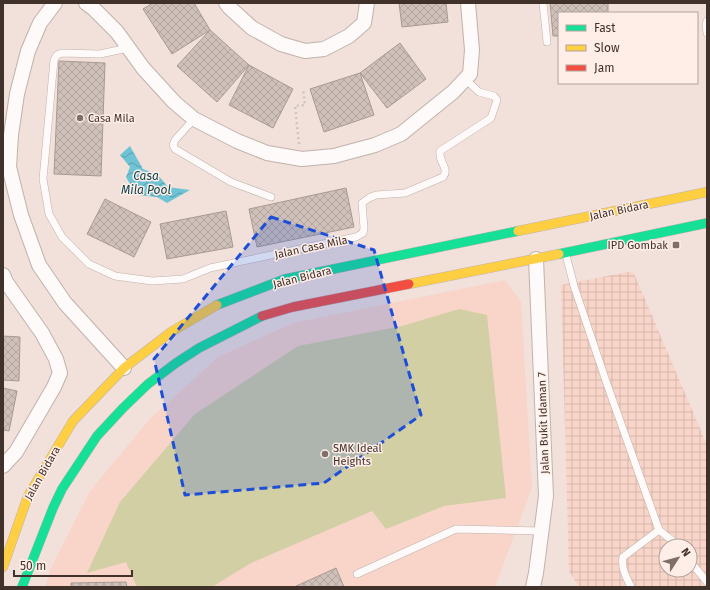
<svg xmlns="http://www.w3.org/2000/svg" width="710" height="590" font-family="'Fira Sans',sans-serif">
<defs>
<pattern id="industrial-grid" width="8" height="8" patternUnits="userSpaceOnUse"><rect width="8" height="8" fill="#f8d5c8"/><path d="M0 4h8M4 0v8" fill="none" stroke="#d6b7ac"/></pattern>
<pattern id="water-waves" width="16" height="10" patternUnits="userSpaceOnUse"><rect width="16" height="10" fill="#6ec4d4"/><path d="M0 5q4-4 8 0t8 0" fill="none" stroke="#5ca0ac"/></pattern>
<pattern id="building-cross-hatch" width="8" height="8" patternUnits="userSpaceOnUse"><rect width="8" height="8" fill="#cfc1ba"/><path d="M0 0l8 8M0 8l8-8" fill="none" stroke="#b3a6a0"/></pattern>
</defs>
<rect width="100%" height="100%" fill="#f2e1da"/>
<path fill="#f8d5c8" d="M505,280L521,302L532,488L495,587H45L51,568L90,491L149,420L218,357L293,323Z"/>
<path fill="url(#industrial-grid)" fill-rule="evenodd" d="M633,271L707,445V587H579L569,571L561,285ZM666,546H690V570H666Z"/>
<path fill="#d2cfa5" d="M459,309L487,315L506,498L444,506L386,529L372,511L251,563L212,587H137L126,562L87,573L120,502L195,414L298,346L402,326Z"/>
<path fill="url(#water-waves)" d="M130,146L143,169L158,175L168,187L190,190L167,203L157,197L136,195L126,177L130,167L120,155Z"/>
<g fill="url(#building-cross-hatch)" stroke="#a79a92">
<path d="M153,3H194L210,30L172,54L143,9Z"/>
<path d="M399,3H446L448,22L402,27Z"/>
<path d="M550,3H608V13H559V36H553Z"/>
<path d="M210,30L249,65L217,102L177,66Z"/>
<path d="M400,43L426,79L387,108L360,73Z"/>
<path d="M59,61L105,63L101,176L54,174Z"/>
<path d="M249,65L293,89L273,128L229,105Z"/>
<path d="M360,73L374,115L324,132L310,89Z"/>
<path d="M346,188L354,227L257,247L249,209Z"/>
<path d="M105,199L151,222L134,257L87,234Z"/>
<path d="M226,211L233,247L167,259L160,224Z"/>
<path d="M3,336L20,337L19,381L3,380Z"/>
<path d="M3,388L17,391L9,431L3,430Z"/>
<path d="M336,568L344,587H294Z"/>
<path d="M126,582L127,587H71V583Z"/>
</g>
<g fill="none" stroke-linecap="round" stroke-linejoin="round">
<g stroke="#c0b2ac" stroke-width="8">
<g id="lane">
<path d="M543,3L547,42"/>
<path d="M707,21L706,24L707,33"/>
<path d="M128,48L100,54L62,53L57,55L54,60L43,179L49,214L62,237L89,264L115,276L152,281L183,279L210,268L356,237L363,233L364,228L362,203L369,198L376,195L405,193L443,177C450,168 438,162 440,151L491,118L497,100L494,96L479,92L465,79"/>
<path d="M194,119L175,140L173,145L175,149L231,182L271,197"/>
<path d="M566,255L574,286L608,387L659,530L674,542L677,546"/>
<path d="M690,561L707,582"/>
<path d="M357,574L456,529L542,531"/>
<path d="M631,587C626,577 621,568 623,557L659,530"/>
</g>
</g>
<g stroke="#c0b2ac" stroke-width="16">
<g id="street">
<path d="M55,3L40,23L28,51L17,94L11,135L9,167L21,215L39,265L65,303L124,368"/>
<path d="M86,3L94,9L117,32L143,68L174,102L194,119L237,141L267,153L302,159L334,156L375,145L401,134L453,92L470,74L472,50L468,3"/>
<path d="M226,3L229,7L252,28L281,44L305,51L324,49L349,36L364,23L367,3"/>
<path d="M3,275L6,282L42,333L56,359L60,373L54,387L16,452L3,466"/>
<path d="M533,587L536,573L546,496L536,259"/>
</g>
</g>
<g stroke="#c0b2ac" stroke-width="10">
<g id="fast">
<path d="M559,254L707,223"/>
<path d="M217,305L285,279L518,231"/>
<path d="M22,587L53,508L62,489L97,436L123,408L148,384L176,363L199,348L262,316"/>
</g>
</g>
<g stroke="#c0b2ac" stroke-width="10">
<g id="slow">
<path d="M518,231L707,192"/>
<path d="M409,284L559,254"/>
<path d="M3,567L28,496L73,421L124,368L171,332L217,305"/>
</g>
</g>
<g stroke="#c0b2ac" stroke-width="10">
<path id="jam" d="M262,316L293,307L409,284"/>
</g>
<path stroke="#cbc4c0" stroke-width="2.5" stroke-dasharray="2 3" stroke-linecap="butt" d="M299,144L295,106L305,105L303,89"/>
<use href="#lane" stroke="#fdfaf9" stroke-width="7"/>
<use href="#street" stroke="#fdfaf9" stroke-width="14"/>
<use href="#fast" stroke="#16e098" stroke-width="9"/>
<use href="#slow" stroke="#ffcf43" stroke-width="9"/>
<use href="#jam" stroke="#f24e42" stroke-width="9"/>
</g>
<path fill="#1d4ed8" fill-opacity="0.2" stroke="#1d4ed8" stroke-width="3" stroke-dasharray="8 5" stroke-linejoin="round" d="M271,217L374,250L421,415L324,483L185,495L154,359Z"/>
<g fill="#7e6f68" stroke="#ffeee8" stroke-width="1.5">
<circle cx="80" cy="118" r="4"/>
<rect x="672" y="241" width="8" height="8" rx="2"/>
<circle cx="325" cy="454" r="4"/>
</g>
<g text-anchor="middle" stroke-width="3" stroke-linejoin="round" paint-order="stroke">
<g font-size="11" fill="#40312a" stroke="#ffeee8" text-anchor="start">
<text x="88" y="122">Casa Mila</text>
<text x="668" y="249" text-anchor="end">IPD Gombak</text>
<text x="333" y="452">SMK Ideal<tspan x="333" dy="13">Heights</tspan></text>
</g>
<g font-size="11" fill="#40312a" stroke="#ffeee8">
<text transform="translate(619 210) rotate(-12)" y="4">Jalan Bidara</text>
<text transform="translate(311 247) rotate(-12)" y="4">Jalan Casa Mila</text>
<text transform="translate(302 277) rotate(-14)" y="4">Jalan Bidara</text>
<text transform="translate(543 423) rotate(-92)" y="4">Jalan Bukit Idaman 7</text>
<text transform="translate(42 473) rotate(-60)" y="4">Jalan Bidara</text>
</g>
<g font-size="12" font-style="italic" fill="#053f4a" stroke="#ffeee8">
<text x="146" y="180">Casa<tspan x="146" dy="14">Mila Pool</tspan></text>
</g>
</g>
<rect width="710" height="590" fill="none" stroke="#40312a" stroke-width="8"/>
<rect x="558" y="12" width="140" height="72" fill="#ffeee8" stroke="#b3a29c"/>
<rect x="566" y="25" width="20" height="6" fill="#16e098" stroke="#b3a29c"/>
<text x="594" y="32" font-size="12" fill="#40312a">Fast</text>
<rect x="566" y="45" width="20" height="6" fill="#ffcf43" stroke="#b3a29c"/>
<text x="594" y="52" font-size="12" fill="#40312a">Slow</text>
<rect x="566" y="65" width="20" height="6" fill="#f24e42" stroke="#b3a29c"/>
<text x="594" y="72" font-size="12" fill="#40312a">Jam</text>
<g transform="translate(678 558) rotate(54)"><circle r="19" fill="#ffeee8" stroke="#b3a29c"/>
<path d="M0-3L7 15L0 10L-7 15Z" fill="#7e6f68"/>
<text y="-6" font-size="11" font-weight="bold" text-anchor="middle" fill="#40312a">N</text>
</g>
<path d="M14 570v6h118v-6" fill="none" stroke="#40312a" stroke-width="2"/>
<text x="20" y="570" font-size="12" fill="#40312a" stroke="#ffeee8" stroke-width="3" paint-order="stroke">50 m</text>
</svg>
